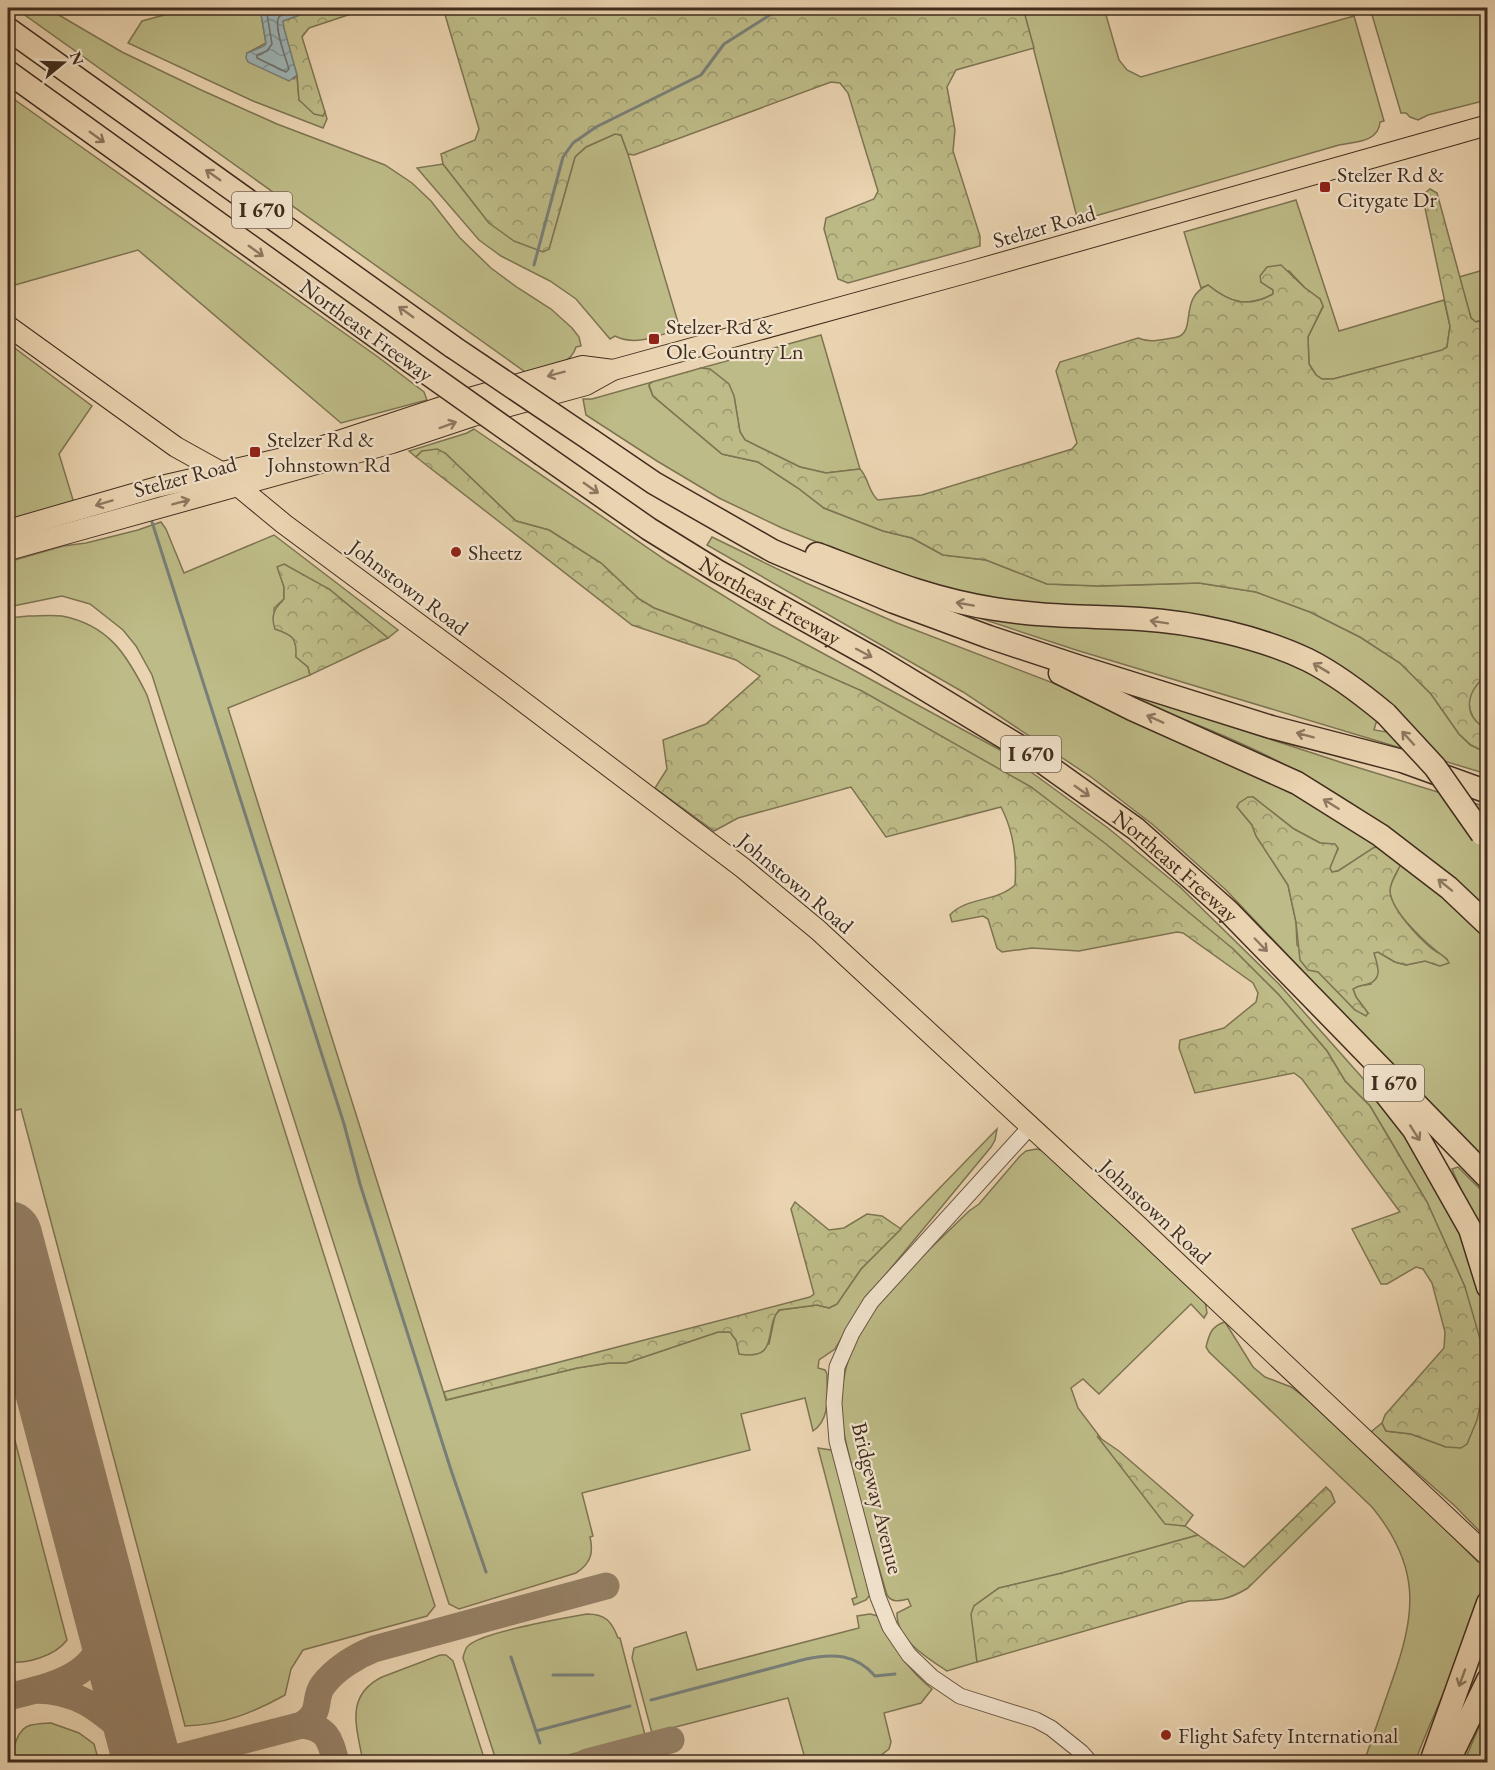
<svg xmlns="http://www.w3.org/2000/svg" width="1495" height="1770" font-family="'EB Garamond',serif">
<defs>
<pattern id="forest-crowns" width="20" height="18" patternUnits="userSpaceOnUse" patternTransform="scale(1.5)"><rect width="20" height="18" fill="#bdbb87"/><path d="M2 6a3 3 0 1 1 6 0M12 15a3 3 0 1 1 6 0" fill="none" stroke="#9b986e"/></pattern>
<pattern id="water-waves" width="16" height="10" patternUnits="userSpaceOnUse" patternTransform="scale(1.5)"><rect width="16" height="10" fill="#9db5b7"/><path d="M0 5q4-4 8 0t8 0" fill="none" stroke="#819494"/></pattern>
</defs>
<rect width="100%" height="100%" fill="#ead3b0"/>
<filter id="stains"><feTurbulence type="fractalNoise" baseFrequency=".00333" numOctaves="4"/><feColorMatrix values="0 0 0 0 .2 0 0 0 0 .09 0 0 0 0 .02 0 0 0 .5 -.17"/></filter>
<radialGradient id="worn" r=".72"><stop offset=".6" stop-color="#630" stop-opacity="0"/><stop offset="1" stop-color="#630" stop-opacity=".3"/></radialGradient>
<g fill="#bdbb87" stroke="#7e7452" stroke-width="1.5">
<path d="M15,8H47L122,52L199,89L277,124L385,165L412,183L431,201L459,237L491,268L518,288L551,309L572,328L579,337L581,346L576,347C571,366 544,369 528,374Z"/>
<path d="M190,8H260L266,43L247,53L294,79L297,75L299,100L323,116L325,112L327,119L323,128L253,101L128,43L142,21Z"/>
<path d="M1023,8H1104L1119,60L1127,70L1141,77L1354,16L1384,121L1380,122C1379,142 1355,142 1339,145L1078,221Z"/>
<path d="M1370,8H1487V100L1428,115L1418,120L1410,117L1406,113H1401Z"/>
<path d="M8,95L378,357L424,392L427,400L341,423L138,250L8,287Z"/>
<path d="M615,134L621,135L628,154L680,329C658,335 637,347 615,336L610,339L576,299L550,281L501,256L479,240L417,168L443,164L489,223L549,249L575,157L586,147Z"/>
<path d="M1296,200L1339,331L1444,300L1450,326L1447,347L1442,351L1333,379H1322L1316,375L1309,364L1308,337L1323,307L1320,299L1305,288L1289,271L1261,282L1273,290V294C1247,308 1231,303 1208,285L1201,288L1184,232Z"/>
<path d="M1487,269V319L1475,322L1471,318L1459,277Z"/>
<path d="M821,335L860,469L826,473L800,467L745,440L740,432L734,396L701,368Z"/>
<path d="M8,343L92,406L59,454L74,503L8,524Z"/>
<path d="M652,382L649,386L653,396L722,454L758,462L798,488L824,508L883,531L912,538L943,555L986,560L1047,584L1099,586L1199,583L1256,592L1310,612L1360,637L1400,663L1431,694L1459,734L1470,745L1487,753V774L1076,650L955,610L956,607C972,610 989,614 1005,616C1105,626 1212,615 1304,663C1331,677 1355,695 1378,716L1374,730L1418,737L1401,717L1373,693L1308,651L1280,640L1196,619L1154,613L1030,606L945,591L896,574L782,528L719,498L657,461L586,415L583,399H592Z"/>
<path d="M474,429L667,561L771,625L1002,751L1108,828L1180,887L1279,984L1375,1092L1396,1119L1464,1241L1480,1283L1487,1315V1539L1455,1506L1371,1432L1382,1423L1386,1431L1411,1434L1446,1447L1465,1287L1427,1202L1370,1106L1345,1081L1327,1051L1279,995L1232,948L785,657L654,608L639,599L601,563L549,530L516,521L445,453L422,451L416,457L409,451L467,433Z"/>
<path d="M161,522L166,529L184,573L274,535L398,630L388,638L329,589L278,567L284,587V599L274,608L275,629L291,634L297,644L296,657L308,667L310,675L228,708L446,1400L577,1368L609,1363H626L718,1332H730L736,1340L769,1344L775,1315L780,1310L817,1305L829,1308L837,1304L861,1269L997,1129L995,1140L991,1147L867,1297L835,1349L819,1360L818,1368L825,1370L827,1374C827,1394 831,1419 813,1431L805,1398L741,1414L750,1450L582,1493L593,1536L590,1537C594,1554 590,1564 576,1573L459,1609L449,1604L152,675L136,646L123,630L90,604L62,596L8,607V562L63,546L86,543L138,530Z"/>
<path d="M712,537L806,583L897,623L1131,713L1253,767L1384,845L1338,871L1332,872L1329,868L1338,849L1335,845L1320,843L1294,829L1253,797L1237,807L1252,825L1256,836L1288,885L1296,922L1297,945L1318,971L1355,1010L1368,1013L1356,997L1353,989L1358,986L1371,984L1373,953L1378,952L1395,962L1406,965L1425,961L1440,966L1447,959C1431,948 1386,909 1390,887C1393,876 1402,869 1399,857L1487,935V1165L1226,890L1152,824L1091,777L963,692L707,545Z"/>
<path d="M29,616C40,616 51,615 62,616C109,625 127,655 147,695L435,1606L427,1616L303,1650L291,1669L285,1695C253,1713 222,1725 185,1726L21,1109L8,1112V618Z"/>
<path d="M1487,675V729C1470,721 1463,701 1475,684C1478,681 1483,678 1487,675Z"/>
<path d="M1117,689L1343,763L1487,807V828L1465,824L1487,853V910C1434,865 1381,819 1320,784C1256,746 1186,720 1116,693Z"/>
<path d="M1036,1149L1045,1151L1205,1300L1207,1313L1204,1318L1191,1304L1099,1394L1083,1379L1071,1388L1078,1408L1165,1523L1185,1526L1198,1535L1062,1573L999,1588L974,1606L972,1614L977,1662L947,1671C927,1658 896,1639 897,1613L911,1606L908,1599C899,1601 892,1603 887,1595C874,1551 861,1507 851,1463C846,1443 841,1424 841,1404C842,1371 853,1337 874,1310C901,1274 937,1243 969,1211L979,1204L1020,1156L1026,1151Z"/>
<path d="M1458,1167L1487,1196V1250L1452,1169Z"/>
<path d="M1225,1322L1253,1367L1265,1377L1291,1387L1311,1402L1407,1491L1478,1562L1487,1540C1487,1614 1440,1693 1415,1762H1364C1373,1736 1382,1710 1391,1684C1416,1614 1422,1568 1372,1507L1209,1352L1206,1347C1209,1335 1211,1326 1225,1322Z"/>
<path d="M8,1414L67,1640C55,1656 27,1664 8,1662Z"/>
<path d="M818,1448L831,1450L834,1456L870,1595L866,1600L854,1605L852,1599L857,1597Z"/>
<path d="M587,1614C606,1614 612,1622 618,1638H620L645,1735L542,1762H501L499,1757H495L463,1658C464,1653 465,1648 469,1645C484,1632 564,1618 587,1614Z"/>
<path d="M870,1614L878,1616C891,1645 907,1669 932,1689L921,1703L884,1713L891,1742L889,1749L872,1762H806L788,1698L652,1733L632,1658L634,1648L686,1632L697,1670L859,1628L857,1616Z"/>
<path d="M440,1655H446L453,1661L485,1761L482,1762H363C357,1728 344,1696 382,1677Z"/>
<path d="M1487,1708V1762H1464L1485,1713Z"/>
<path d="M51,1723L79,1733L94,1744L99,1762H13C12,1750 17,1728 31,1725C37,1724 44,1723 51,1723Z"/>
<path d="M267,1758H296L305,1762H252Z"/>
</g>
<g fill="url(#forest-crowns)" stroke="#7e7452" stroke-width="1.5">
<path d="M319,8H369L309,28L302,37L325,112L323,116L314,114L299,100L297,75L283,28V21Z"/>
<path d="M443,8H1023L1034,48L956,70L947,87L955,130L953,151L980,236V246L848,283L838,279L824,229L826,218L874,199L878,191L848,93L840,83L831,82L634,155L628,154L621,135L615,134L586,147L575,157L549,249L543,252L514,241L489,223L443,164L441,154L475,140L479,129Z"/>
<path d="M1430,189L1437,193L1471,318L1476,322L1487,319V397L1484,400L1481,410L1488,419V675C1466,689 1461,717 1487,729V753L1471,745L1459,734L1431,694L1400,663L1360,637L1310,612L1256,592L1199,583L1099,586L1047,584L986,560L943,555L912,538L883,531L824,508L798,488L758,462L722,454L653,396L649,385L652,382L701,368L710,369L729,384L734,396L740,432L745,440L800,467L826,473L860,469C869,478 868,492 878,500L922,495L1072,449L1077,443L1056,371L1060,362L1138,338C1148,342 1155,341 1166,339C1170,338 1176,338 1180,336C1195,328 1180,297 1208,285C1230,303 1248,308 1273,294V290L1261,282L1260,276L1267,267L1281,265L1305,288L1320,299L1323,306L1308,337L1309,364L1316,375L1322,379H1333L1442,350L1447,347L1450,326L1425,208V193Z"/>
<path d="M437,449L445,453L516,521L549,530L601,563L639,599L654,608L785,657L862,691L1031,787L1106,844L1232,948L1279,995L1327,1051L1345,1081L1370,1106L1427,1202L1465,1287L1480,1339L1485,1384L1477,1420L1467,1444L1461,1448L1446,1447L1411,1434L1386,1431L1382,1423L1385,1415L1444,1348L1445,1332L1432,1283L1423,1269L1416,1267L1387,1284H1381L1352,1229L1400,1212L1302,1079L1294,1073L1195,1093L1179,1048L1180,1040L1224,1028L1256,1002L1258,993L1253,983L1183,933L1177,932L1079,951L1032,948L1002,952L997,948L988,919L983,916L952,922L950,915C966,897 997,902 1015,885C1017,857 1014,832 1001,807L886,837L851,787L738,818L714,831L655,788L667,769L663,740L706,724L760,676L736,660L632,625L416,457L422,451Z"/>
<path d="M284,564L329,589L388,638L310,675L308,667L296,657C297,637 292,635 275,629C270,615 275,608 284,599V587L277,567Z"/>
<path d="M1248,797H1253L1294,829L1320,843L1335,844L1338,848L1330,868L1332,872L1338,871L1373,848L1384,845L1401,864C1397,872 1390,882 1390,891C1391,909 1418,937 1431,948C1438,954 1446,955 1449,963L1440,966L1425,961L1406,965L1395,962L1378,952L1374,953C1377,964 1384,979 1368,984C1362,986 1359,985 1353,989L1356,997L1368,1013L1366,1016L1355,1010L1318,972L1308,970L1300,960L1296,922L1288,885L1256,836L1252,825L1237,807L1239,803Z"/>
<path d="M795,1202L829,1230L844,1228L867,1214L882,1216L901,1229L861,1269L837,1304L829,1308L817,1305L779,1310C763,1328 781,1361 739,1354L736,1340L730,1332H718L626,1363H609L577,1368L446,1400L444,1392L810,1297L814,1294L791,1209Z"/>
<path d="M1097,1436L1119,1451L1193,1515L1185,1526L1165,1524Z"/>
<path d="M1326,1487L1331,1492L1335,1502L1248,1588C1225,1602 1216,1600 1189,1601L977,1662L971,1614L974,1606L999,1588L1062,1573L1198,1535L1244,1567Z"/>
</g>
<path fill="url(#water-waves)" stroke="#787f79" stroke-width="1.5" d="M260,8H319L283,21L284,28L297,75L289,81L248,62L246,58L247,53L264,46L266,43Z"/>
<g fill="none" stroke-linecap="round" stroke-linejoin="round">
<path stroke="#6e716a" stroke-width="1.5" d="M266,8L272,44L267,51L257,55V58L286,72L289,69C286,59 273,25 279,17C283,12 295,10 302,8"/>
<g stroke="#787f79" stroke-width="3">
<path d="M534,265L563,157L573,143L596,127L701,75L724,44L781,8"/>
<path d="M152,522L344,1124L360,1184L451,1470L486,1572"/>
<path d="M511,1657L540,1743"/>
<path d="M553,1675H593"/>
<path d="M651,1700L806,1659C833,1653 856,1654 875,1676L895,1674"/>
<path d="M536,1731L630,1706"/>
</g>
<g stroke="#958066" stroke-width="27">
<path d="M8,1277L26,1306"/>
<path d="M35,1690C91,1690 112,1724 153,1755L160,1759H170"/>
<path d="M8,1697C60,1684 108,1675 106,1609"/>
<path d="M302,1725C328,1728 330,1740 336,1762"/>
<path d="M179,1757L302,1725C324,1711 312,1700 323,1685C335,1669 356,1656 374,1649L606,1586"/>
<path d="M587,1762L671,1740"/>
</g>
<path stroke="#958066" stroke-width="68" d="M8,1235L147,1762"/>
<g stroke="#6a5642" stroke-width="17">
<path id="minor" d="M1030,1127L871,1302L852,1333L837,1367L834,1403L837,1441L878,1597L890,1627L909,1655L932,1677L960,1696L1036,1720L1051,1728L1081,1752L1090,1762"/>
</g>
<g stroke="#402d1d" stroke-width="22">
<g id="major">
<path d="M8,326L176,447L221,472L284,524L509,691L743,868L818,930L1135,1223L1488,1556"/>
<path d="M8,530L157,487L296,455L469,398L582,366L613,370"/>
<path d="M8,550L392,443L473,416L586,385L613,370L969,272L1488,125"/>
</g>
</g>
<g stroke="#402d1d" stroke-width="25">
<g id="highway">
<path d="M8,29L453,347"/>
<path d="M8,72L410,361"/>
<path d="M591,440L654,483L773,551L894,602L989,637L1080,667L1271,727L1402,761L1488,792"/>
<path id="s1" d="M543,455L649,529L717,571L877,660L1027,751L1136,829L1228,911L1488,1178"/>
<path d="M817,554C878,577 930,599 995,609C1043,617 1092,616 1140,619C1193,622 1260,637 1308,660C1336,674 1362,694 1386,714"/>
<path d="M1060,673L1132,709L1297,783L1380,835L1449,888L1488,925"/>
<path d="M1377,1083L1414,1130L1470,1229L1488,1287"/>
<path d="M1431,1762L1488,1603"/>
<path d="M1448,1762L1488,1680"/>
</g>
</g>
<use href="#minor" stroke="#f1e2cc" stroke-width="15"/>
<use href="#major" stroke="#ead3b0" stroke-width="20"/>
<use href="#highway" stroke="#ead3b0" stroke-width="22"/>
<g stroke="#402d1d" stroke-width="25" stroke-linecap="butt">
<g id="highway-bridge">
<path d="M453,347L591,440"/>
<path d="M410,361L543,455"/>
<path d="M1386,714L1435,767L1482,834"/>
</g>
</g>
<use href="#highway-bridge" stroke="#ead3b0" stroke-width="22"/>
</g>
<defs><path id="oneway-shaft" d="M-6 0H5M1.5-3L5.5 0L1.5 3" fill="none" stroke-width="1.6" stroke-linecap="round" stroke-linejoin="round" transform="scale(1.5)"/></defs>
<g stroke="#8c785f">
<use href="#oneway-shaft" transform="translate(97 137) rotate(36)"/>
<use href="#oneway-shaft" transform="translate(213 175) rotate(-145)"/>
<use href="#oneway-shaft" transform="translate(256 251) rotate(36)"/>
<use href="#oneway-shaft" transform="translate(406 312) rotate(-144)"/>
<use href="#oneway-shaft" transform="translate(556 374) rotate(165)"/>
<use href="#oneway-shaft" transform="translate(448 425) rotate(-20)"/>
<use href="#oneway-shaft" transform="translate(591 488) rotate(35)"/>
<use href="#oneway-shaft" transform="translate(181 502) rotate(-15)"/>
<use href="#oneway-shaft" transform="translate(104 503) rotate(163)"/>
<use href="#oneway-shaft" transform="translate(965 604) rotate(-170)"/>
<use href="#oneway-shaft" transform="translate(1159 622) rotate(-171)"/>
<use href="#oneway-shaft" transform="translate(864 653) rotate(28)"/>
<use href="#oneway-shaft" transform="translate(1321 668) rotate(-149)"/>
<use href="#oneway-shaft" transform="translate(1155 719) rotate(-156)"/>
<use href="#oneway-shaft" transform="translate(1305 735) rotate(-165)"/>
<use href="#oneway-shaft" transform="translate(1408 738) rotate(-132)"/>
<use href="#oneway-shaft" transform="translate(1082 791) rotate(35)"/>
<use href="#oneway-shaft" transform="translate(1331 804) rotate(-148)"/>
<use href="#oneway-shaft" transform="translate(1445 885) rotate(-141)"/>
<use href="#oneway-shaft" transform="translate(1261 945) rotate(46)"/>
<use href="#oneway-shaft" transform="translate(1415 1133) rotate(57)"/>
<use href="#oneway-shaft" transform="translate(1462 1678) rotate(110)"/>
</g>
<g fill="#8f2418" stroke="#f1e2cc" stroke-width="2">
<rect x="1319" y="181" width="12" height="12" rx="3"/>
<rect x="648" y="333" width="12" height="12" rx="3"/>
<rect x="249" y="446" width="12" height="12" rx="3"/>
<circle cx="456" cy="552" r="6"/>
<circle cx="1166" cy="1735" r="6"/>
</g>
<g text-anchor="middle" stroke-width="4.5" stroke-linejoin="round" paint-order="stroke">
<g fill="#f1e2cc" stroke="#756352" stroke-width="1.5">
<rect x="232" y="192" width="60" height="36" rx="4.5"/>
<rect x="1001" y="736" width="60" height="36" rx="4.5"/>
<rect x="1364" y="1065" width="60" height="36" rx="4.5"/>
</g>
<g font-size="21" font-weight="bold" fill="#402d1d">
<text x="262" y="217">I 670</text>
<text x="1031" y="761">I 670</text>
<text x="1394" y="1090">I 670</text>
</g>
<g font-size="22" fill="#402d1d" stroke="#f1e2cc" text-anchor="start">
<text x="1337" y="182">Stelzer Rd &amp;<tspan x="1337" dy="25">Citygate Dr</tspan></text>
<text x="666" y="334">Stelzer Rd &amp;<tspan x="666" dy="25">Ole Country Ln</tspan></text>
<text x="267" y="447">Stelzer Rd &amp;<tspan x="267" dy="25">Johnstown Rd</tspan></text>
<text x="468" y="560">Sheetz</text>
<text x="1178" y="1743">Flight Safety International</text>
</g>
<g font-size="22" fill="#402d1d" stroke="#f1e2cc">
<text transform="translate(1044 226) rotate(-16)" y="8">Stelzer Road</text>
<text transform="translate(367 330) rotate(36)" y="8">Northeast Freeway</text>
<text transform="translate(185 476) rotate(-15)" y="8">Stelzer Road</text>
<text transform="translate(409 587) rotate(37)" y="8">Johnstown Road</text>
<text dy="8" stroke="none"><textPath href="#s1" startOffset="270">Northeast Freeway</textPath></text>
<text dy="8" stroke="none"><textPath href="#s1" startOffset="756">Northeast Freeway</textPath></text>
<text transform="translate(796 883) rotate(40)" y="8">Johnstown Road</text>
<text transform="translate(1156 1211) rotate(43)" y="8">Johnstown Road</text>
<text transform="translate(878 1498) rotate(76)" y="8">Bridgeway Avenue</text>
</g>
</g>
<rect width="1495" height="1770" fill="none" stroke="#ead3b0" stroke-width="30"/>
<rect x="9" y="9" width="1477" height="1752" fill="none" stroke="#402d1d" stroke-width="3"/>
<rect x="15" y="15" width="1465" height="1740" fill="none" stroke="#402d1d" stroke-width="1.5"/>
<g transform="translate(63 63) rotate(71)" stroke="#f1e2cc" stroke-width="4.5" paint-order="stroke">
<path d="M0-4.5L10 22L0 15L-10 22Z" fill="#402d1d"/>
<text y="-9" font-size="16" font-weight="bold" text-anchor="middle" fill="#402d1d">N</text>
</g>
<rect width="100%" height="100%" filter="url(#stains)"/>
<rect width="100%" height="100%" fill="url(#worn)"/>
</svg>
